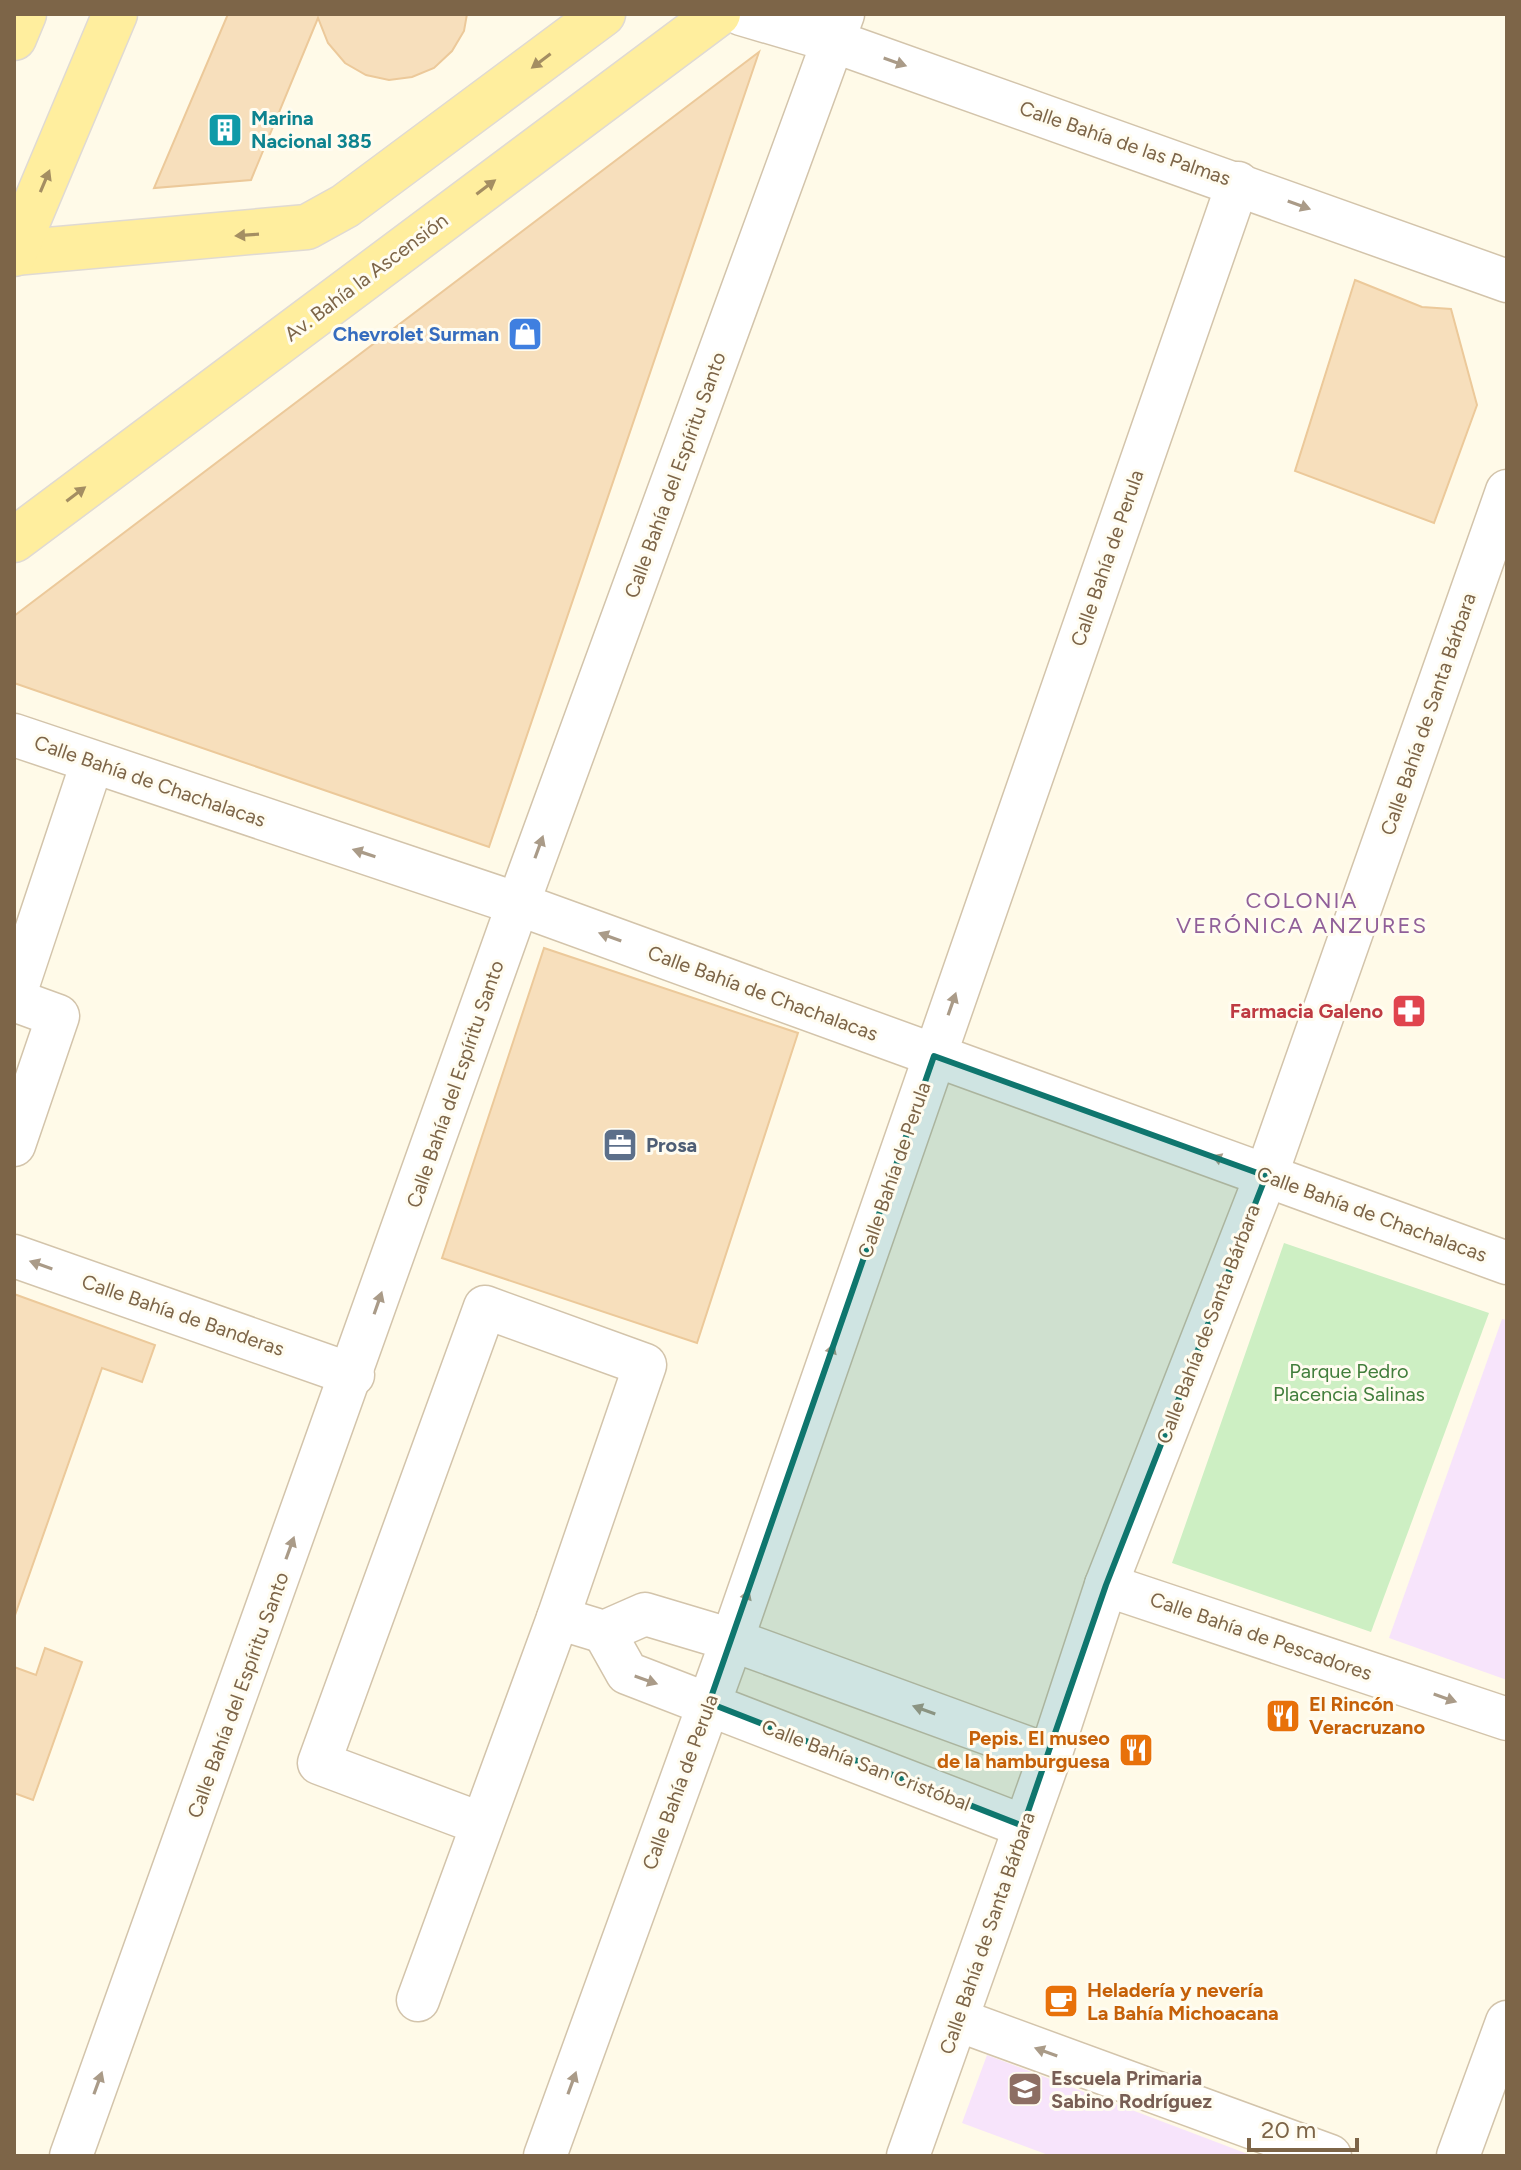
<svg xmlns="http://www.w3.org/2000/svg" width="1521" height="2170" font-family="Figtree,sans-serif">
<rect width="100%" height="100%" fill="#fffae8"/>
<g fill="#f7e4fb">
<path d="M1502,1319L1507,1320V1680L1389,1638Z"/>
<path d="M987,2055L1253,2156H1051L962,2123Z"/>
</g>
<path fill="#cdefc3" d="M1284,1243L1489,1313L1371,1632L1172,1563Z"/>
<g fill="#f7dfbc" stroke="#ecc99a" stroke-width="2">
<path d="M228,14H467L464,31L452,51L434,68L412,77L389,80L366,75L345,63L328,43L318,18L251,180L154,188Z"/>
<path d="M759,52L489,847L14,683V616Z"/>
<path d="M1355,280L1422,307L1451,309L1477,405L1434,523L1295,471Z"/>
<path d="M544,948L798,1033L697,1343L442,1258Z"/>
<path d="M14,1294L155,1345L142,1382L102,1368L14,1618Z"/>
<path d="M45,1648L82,1662L33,1800L14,1793V1667L36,1675Z"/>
</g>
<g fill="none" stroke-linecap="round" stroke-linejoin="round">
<g stroke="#d3c4ab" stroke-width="45">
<g id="minor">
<path d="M741,14L833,41L1507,281"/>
<path d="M14,735L518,904L1507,1263"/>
<path d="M14,997L92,763"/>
<path d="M14,1000L58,1016L14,1145"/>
<path d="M14,1256L353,1375"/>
<path d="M1106,1585L1507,1719"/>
<path d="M558,1618L604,1632L645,1614L732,1640L1050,1756"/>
<path d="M604,1632L627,1673L1023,1826"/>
<path d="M418,2000L558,1618L645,1365L485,1307L319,1763L482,1824"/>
<path d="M958,2020L1330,2156"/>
<path d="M71,2156L518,904L843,14"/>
<path d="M545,2156L732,1640L1238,183"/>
<path d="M908,2156L1050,1756L1106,1585L1266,1176L1507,491"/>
<path d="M1458,2156L1507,2022"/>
</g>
</g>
<g stroke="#e0dad3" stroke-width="47">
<g id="major">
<path d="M14,38L24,14"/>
<path d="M14,253L307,227L345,206L603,14"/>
<path d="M14,254L115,14"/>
<path d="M14,540L718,14"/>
</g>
</g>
<use href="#minor" stroke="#fff" stroke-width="42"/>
<use href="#major" stroke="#ffee9e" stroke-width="44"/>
</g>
<defs><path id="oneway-solid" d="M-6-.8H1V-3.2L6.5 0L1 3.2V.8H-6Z" transform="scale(2)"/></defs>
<g fill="#a48e62">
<use href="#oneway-solid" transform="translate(541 61) rotate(143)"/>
<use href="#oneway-solid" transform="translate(45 181) rotate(-67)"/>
<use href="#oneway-solid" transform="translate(486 187) rotate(-37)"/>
<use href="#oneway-solid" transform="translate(247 235) rotate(176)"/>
<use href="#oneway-solid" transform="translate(76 494) rotate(-37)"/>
</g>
<g fill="#aa9b88">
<use href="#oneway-solid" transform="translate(895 62) rotate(19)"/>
<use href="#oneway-solid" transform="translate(1299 205) rotate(20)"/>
<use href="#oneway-solid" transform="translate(539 847) rotate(-70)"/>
<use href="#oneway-solid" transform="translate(364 853) rotate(-162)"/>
<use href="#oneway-solid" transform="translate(610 937) rotate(-160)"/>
<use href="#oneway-solid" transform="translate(952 1004) rotate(-71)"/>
<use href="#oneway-solid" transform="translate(1223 1160) rotate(-160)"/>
<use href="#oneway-solid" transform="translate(41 1265) rotate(-161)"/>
<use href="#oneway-solid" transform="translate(378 1303) rotate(-71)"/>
<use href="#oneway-solid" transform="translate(830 1355) rotate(-71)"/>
<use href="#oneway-solid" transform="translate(290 1548) rotate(-70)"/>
<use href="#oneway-solid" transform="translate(745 1601) rotate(-71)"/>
<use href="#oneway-solid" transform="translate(646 1680) rotate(19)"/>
<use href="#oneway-solid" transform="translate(1445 1698) rotate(19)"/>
<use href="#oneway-solid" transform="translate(924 1710) rotate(-160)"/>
<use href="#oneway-solid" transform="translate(1046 2052) rotate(-160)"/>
<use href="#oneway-solid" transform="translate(98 2083) rotate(-70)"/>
<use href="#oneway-solid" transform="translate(572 2083) rotate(-70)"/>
</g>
<path fill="#0f766e" fill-opacity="0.2" stroke="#0f766e" stroke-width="6" stroke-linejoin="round" d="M934,1056L1266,1176L1106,1585L1023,1826L709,1703Z"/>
<defs>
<g id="building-square" transform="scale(1.8)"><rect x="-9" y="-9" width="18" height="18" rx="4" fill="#0f9aa8" stroke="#fffcf0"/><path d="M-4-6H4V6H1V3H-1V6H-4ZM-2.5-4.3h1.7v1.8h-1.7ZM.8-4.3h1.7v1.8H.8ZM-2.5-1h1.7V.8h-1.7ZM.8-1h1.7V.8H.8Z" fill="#fff"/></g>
<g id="shop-square" transform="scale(1.8)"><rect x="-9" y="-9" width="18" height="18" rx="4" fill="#3f7fe0" stroke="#fffcf0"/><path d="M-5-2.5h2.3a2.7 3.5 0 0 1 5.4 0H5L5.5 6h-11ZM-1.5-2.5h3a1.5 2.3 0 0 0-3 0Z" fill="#fff"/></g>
<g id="pharmacy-square" transform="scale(1.8)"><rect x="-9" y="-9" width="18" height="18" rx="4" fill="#e0444e" stroke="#fffcf0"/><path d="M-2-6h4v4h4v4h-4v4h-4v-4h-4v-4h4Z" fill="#fff"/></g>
<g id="office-square" transform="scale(1.8)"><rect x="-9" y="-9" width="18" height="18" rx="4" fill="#5c6f8a" stroke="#fffcf0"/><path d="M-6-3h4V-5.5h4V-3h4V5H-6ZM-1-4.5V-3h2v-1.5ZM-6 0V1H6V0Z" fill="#fff"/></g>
<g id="restaurant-square" transform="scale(1.8)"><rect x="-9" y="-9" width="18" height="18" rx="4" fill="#e8710a" stroke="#fffcf0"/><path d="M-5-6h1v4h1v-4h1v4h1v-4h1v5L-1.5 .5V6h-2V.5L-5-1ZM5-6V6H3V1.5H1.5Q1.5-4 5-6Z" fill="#fff"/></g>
<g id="cafe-square" transform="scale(1.8)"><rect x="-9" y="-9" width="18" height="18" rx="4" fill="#e8710a" stroke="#fffcf0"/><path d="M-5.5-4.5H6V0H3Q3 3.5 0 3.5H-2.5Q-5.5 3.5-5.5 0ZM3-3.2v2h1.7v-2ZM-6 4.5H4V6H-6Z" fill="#fff"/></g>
<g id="school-square" transform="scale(1.8)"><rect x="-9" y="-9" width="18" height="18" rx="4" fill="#8d6e63" stroke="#fffcf0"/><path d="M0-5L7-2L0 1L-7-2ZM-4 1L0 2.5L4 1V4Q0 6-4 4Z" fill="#fff"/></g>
</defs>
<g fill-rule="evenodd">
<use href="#building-square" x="225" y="130"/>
<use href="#shop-square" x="525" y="334"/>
<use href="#pharmacy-square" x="1409" y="1011"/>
<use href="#office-square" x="620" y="1145"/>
<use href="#restaurant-square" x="1283" y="1716"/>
<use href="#restaurant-square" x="1136" y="1750"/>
<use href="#cafe-square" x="1061" y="2001"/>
<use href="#school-square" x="1025" y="2089"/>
</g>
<g text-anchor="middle" stroke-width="6" stroke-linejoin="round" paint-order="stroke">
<g font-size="20" font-weight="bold" fill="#0d838f" stroke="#fffcf0" text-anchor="start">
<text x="251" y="125">Marina<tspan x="251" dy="23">Nacional 385</tspan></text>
</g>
<g font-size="20" fill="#7d6548" stroke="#fffcf0">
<text transform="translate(1125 143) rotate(19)" y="7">Calle Bahía de las Palmas</text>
<text transform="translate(366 277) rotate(-37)" y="7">Av. Bahía la Ascensión</text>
<text transform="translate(675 475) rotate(-70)" y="7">Calle Bahía del Espíritu Santo</text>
<text transform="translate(1107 558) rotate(-71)" y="7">Calle Bahía de Perula</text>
<text transform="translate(1428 714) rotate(-71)" y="7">Calle Bahía de Santa Bárbara</text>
<text transform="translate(150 781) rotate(19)" y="7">Calle Bahía de Chachalacas</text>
<text transform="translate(763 993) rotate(20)" y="7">Calle Bahía de Chachalacas</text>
<text transform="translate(455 1084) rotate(-71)" y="7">Calle Bahía del Espíritu Santo</text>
<text transform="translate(894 1170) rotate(-71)" y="7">Calle Bahía de Perula</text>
<text transform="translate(1372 1214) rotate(20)" y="7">Calle Bahía de Chachalacas</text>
<text transform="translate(183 1315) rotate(19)" y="7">Calle Bahía de Banderas</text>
<text transform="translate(1208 1324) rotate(-69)" y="7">Calle Bahía de Santa Bárbara</text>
<text transform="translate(1261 1636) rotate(19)" y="7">Calle Bahía de Pescadores</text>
<text transform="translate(238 1695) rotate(-70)" y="7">Calle Bahía del Espíritu Santo</text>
<text transform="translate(866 1765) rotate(21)" y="7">Calle Bahía San Cristóbal</text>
<text transform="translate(680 1782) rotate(-70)" y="7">Calle Bahía de Perula</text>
<text transform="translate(987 1933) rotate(-71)" y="7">Calle Bahía de Santa Bárbara</text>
</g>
<g font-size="20" font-weight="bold" fill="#366cbe" stroke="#fffcf0" text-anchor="end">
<text x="499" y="341">Chevrolet Surman</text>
</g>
<g font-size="20" font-weight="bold" fill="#be3a42" stroke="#fffcf0" text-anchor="end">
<text x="1383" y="1018">Farmacia Galeno</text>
</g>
<g font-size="20" font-weight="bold" fill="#4e5e75" stroke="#fffcf0" text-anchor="start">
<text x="646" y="1152">Prosa</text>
</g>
<g font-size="20" fill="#427e3c" stroke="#fffcf0">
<text x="1349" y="1378">Parque Pedro<tspan x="1349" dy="23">Placencia Salinas</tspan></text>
</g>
<g font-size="20" font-weight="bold" fill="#c56008" stroke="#fffcf0" text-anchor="start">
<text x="1309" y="1711">El Rincón<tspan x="1309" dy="23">Veracruzano</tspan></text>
<text x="1110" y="1745" text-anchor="end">Pepis. El museo<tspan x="1110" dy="23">de la hamburguesa</tspan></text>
<text x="1087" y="1997">Heladería y nevería<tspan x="1087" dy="23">La Bahía Michoacana</tspan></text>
</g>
<g font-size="20" font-weight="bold" fill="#785e54" stroke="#fffcf0" text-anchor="start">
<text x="1051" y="2085">Escuela Primaria<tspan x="1051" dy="23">Sabino Rodríguez</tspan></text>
</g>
<g font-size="22" letter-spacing="2" fill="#905f99" stroke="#fffcf0">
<text x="1302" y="908">COLONIA<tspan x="1302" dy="25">VERÓNICA ANZURES</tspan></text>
</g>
</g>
<rect width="1521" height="2170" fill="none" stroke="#7d6548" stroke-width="32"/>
<path d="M1249 2138v12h108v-12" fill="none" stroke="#7d6548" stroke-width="4"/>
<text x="1261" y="2138" font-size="24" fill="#7d6548" stroke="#fffcf0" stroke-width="6" paint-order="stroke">20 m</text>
</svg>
